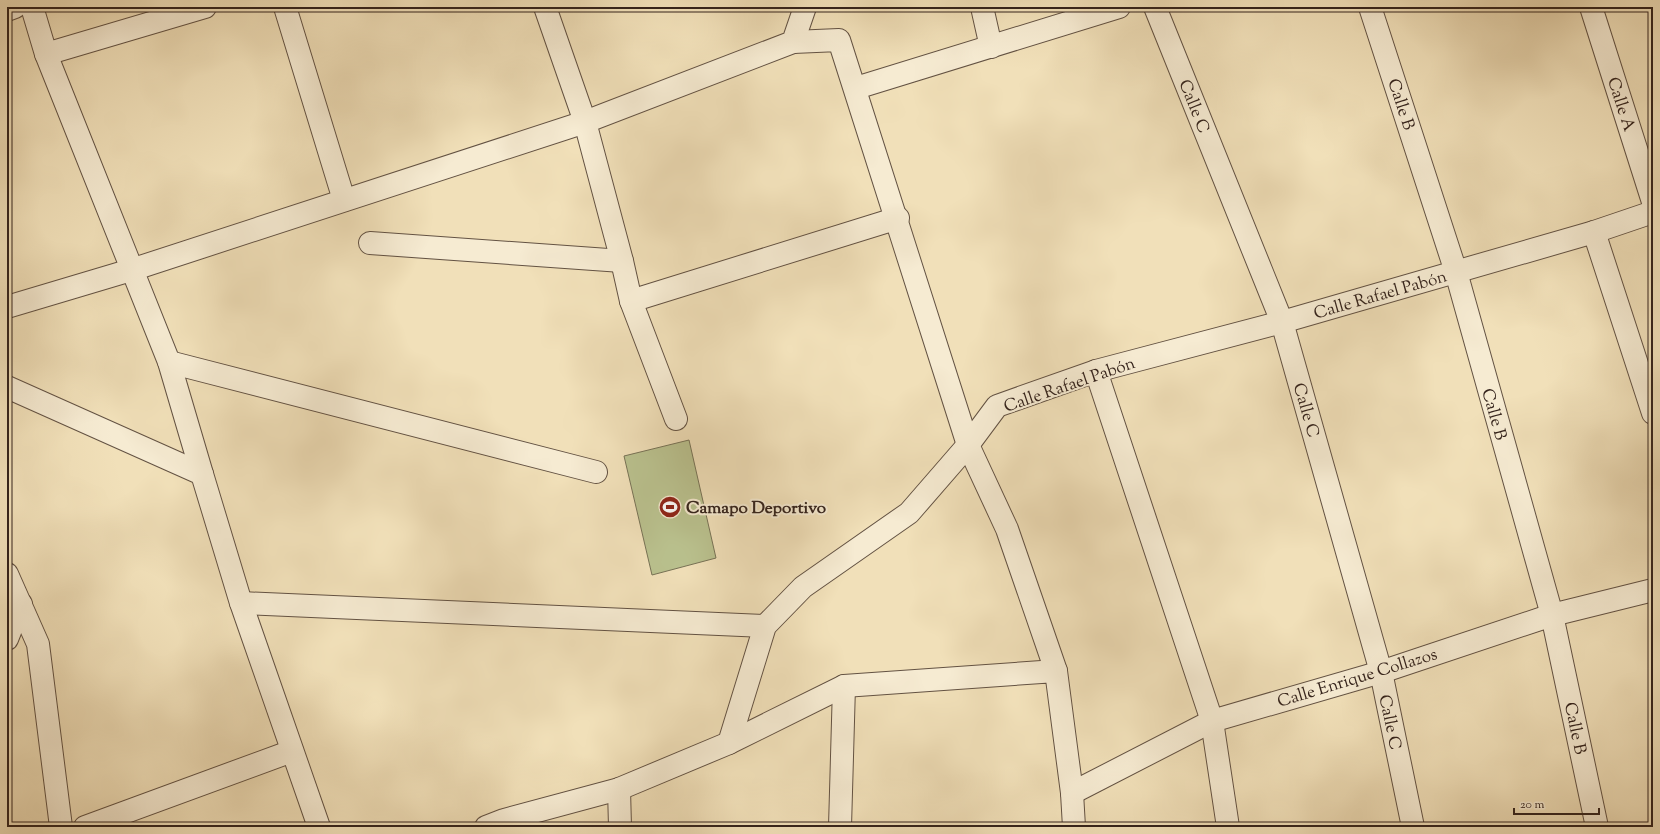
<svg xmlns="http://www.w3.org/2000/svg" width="1660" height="834" font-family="'Sorts Mill Goudy',serif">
<rect width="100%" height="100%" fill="#f1e0b9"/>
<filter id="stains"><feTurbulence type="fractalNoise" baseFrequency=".005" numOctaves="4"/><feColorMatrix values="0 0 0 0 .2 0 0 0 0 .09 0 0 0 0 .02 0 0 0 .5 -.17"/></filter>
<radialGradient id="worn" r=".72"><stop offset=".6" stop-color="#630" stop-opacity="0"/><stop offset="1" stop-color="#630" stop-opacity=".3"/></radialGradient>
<path fill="#bac28f" stroke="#777256" d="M689,440L716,558L652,575L624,456Z"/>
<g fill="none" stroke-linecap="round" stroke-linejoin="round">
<g stroke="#635243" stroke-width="24">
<g id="minor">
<path d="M32,7L46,54L205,7"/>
<path d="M285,7L344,200"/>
<path d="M545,7L585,122L622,261L631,301L676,419"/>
<path d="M982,7L991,47"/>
<path d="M1155,7L1282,322L1381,672L1413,827"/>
<path d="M1591,7L1653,202"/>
<path d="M7,10L15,7"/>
<path d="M793,42L839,40L968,445L1007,529L1056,671"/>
<path d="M46,54L169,362L202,474"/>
<path d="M856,88L1119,7"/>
<path d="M1594,232L1653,413"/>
<path d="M370,243L622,261"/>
<path d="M1456,272L1552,615L1597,827"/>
<path d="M631,301L898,218"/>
<path d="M7,307L131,270L585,122L793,42L805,7"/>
<path d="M169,362L596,472"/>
<path d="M1096,371L1212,721L1228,827"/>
<path d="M241,603L765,626"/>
<path d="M7,639L21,604"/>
<path d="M729,743L844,686L1056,671L1072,793L1074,827"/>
<path d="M619,789L620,827"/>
<path d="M1072,793L1212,721L1381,672L1552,615L1653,590"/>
<path d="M85,827L292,751"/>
<path d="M840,827L844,686"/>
</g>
</g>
<g stroke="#635243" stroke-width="24">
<g id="tertiary">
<path d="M1370,7L1456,272"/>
<path d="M7,387L202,474L241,603L319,827"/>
<path d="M7,574L38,644L61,827"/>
<path d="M486,827L504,820L619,789L729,743L765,626L803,587L909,513L968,445L997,406L1096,371L1282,322L1594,232L1653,212"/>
</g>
</g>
<use href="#minor" stroke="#f6ebd2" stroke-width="22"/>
<use href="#tertiary" stroke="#f6ebd2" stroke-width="22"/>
</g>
<defs>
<g id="stadium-disc" transform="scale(1.15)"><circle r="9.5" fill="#8f2418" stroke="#f6ebd2"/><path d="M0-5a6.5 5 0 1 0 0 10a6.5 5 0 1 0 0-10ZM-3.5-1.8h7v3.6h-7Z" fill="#fff"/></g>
</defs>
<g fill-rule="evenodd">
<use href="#stadium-disc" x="670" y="507"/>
</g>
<g text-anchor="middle" stroke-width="4" stroke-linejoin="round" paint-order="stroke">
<g font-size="17" fill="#34231c" stroke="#f6ebd2">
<text transform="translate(1402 104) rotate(72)" y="6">Calle B</text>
<text transform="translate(1622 104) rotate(72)" y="6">Calle A</text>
<text transform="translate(1195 106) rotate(68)" y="6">Calle C</text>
<text transform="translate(1380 294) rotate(-16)" y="6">Calle Rafael Pabón</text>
<text transform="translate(1069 384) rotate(-19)" y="6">Calle Rafael Pabón</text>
<text transform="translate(1307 410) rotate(74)" y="6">Calle C</text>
<text transform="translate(1495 414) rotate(74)" y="6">Calle B</text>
<text transform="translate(1357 677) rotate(-17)" y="6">Calle Enrique Collazos</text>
<text transform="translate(1391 722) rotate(78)" y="6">Calle C</text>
<text transform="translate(1576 728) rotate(78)" y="6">Calle B</text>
</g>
<g font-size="17" font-weight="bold" fill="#34231c" stroke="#f6ebd2" text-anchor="start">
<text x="686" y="513">Camapo Deportivo</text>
</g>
</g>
<rect width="1660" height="834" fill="none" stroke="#f1e0b9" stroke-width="24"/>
<rect x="8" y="8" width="1644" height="818" fill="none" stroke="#34231c" stroke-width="2"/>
<rect x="12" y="12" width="1636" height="810" fill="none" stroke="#34231c"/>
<path d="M1514 808v6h85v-6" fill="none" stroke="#34231c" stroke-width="2"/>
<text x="1520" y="808" font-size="12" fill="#34231c" stroke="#f6ebd2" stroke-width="3" paint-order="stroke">20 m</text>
<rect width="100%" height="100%" filter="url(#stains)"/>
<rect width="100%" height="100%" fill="url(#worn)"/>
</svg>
